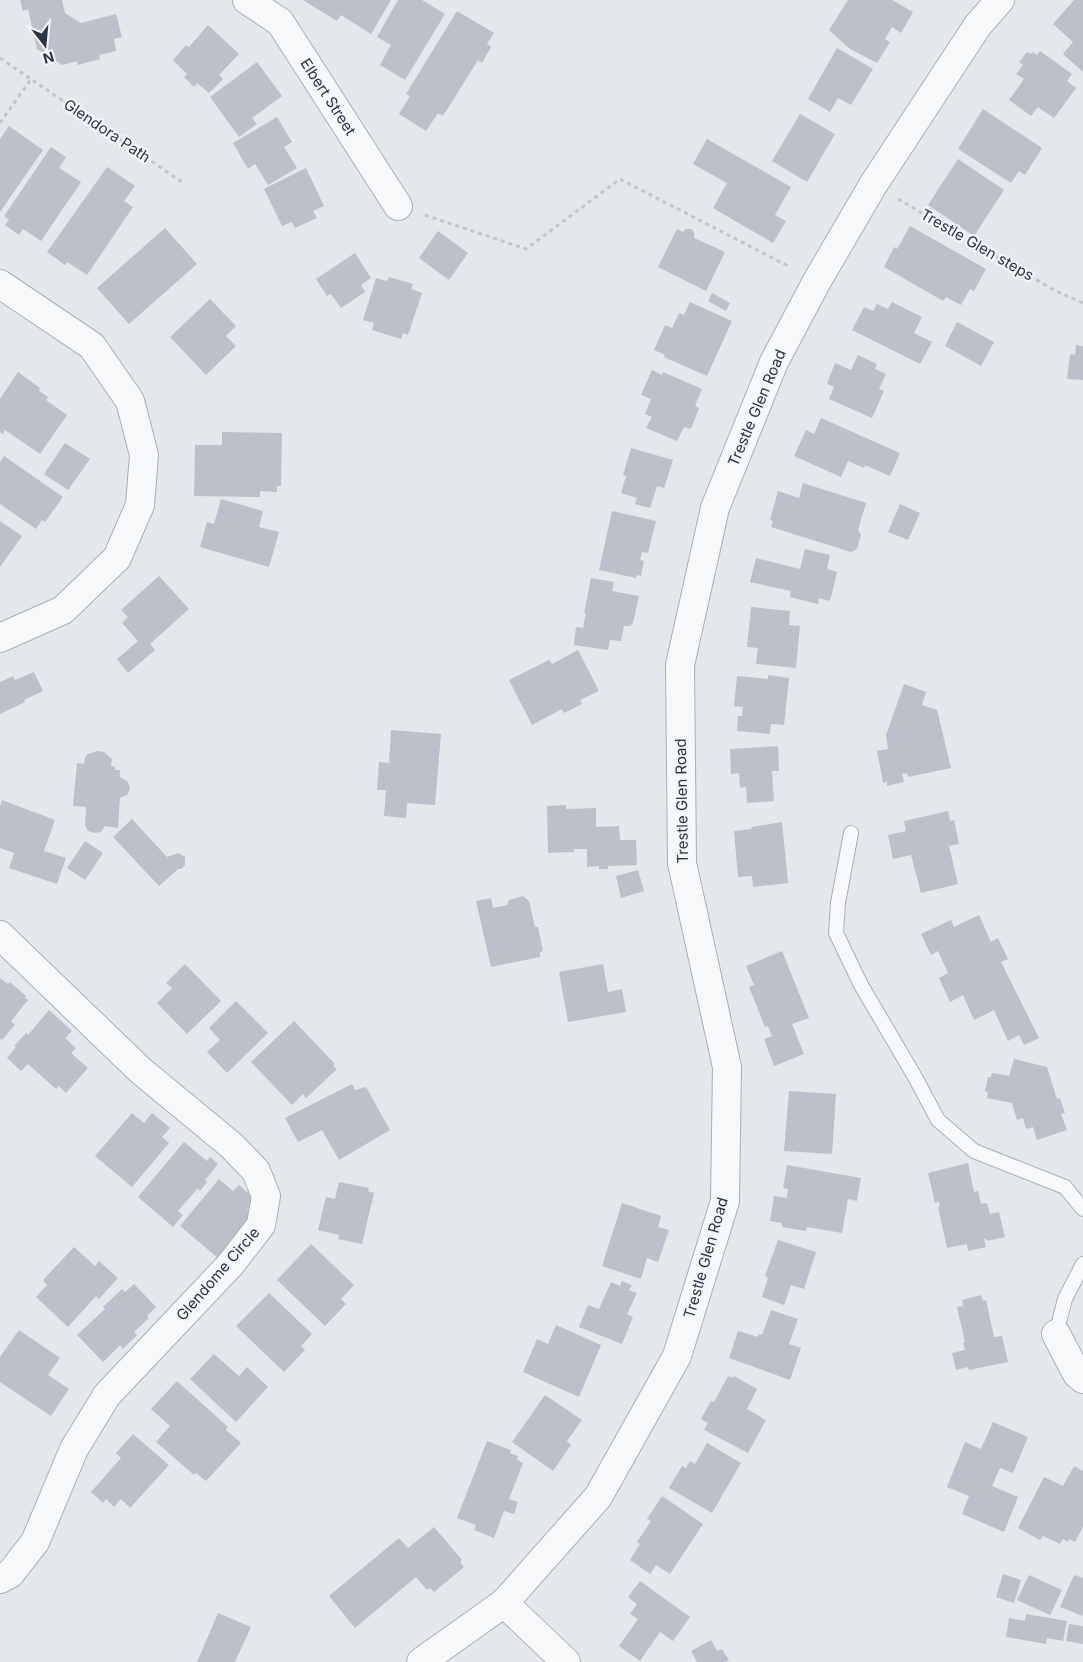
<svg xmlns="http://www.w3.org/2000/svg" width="1083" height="1662" font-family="Inter,sans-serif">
<rect width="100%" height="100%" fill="#e4e7ec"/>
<g fill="#bbc0ca">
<path d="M20,0H62L65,13L81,23L116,14L122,37L114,39L116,51L99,55L100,59L78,65L77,61L62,65L37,49L28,9L23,11Z"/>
<path d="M303,0H391L371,34L341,15L337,21Z"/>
<path d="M398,0H422L445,14L405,80L380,65L391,45L377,37Z"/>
<path d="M848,0H892L913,12L901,33L892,27L885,39L890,42L877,63L850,49L829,30Z"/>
<path d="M1074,0H1083V72L1063,54L1073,42L1053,24Z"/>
<path d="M457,11L494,33L487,44L491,47L482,63L478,60L443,116L438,113L426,131L399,114L410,96L406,94Z"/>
<path d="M208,25L239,54L219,75L223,79L209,93L197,83L194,87L184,77L187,74L173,60L186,45L189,47Z"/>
<path d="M837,48L873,69L851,105L838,98L830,112L808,99Z"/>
<path d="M1040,51L1072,74L1067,81L1076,88L1054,118L1038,107L1031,116L1009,100L1024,79L1016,74L1023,65L1019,62L1027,52L1031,54L1033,52L1037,55Z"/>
<path d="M257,62L282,96L252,118L257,124L239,137L210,97Z"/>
<path d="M983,109L1042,148L1025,175L1019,171L1011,183L958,149Z"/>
<path d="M800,114L835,134L807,182L772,161Z"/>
<path d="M277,117L292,142L284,147L297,168L268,185L255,164L248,169L233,143Z"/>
<path d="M9,126L43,150L0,212V139Z"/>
<path d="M707,139L791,187L775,215L786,221L773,243L713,208L727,183L693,164Z"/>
<path d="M51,147L66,157L59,168L81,182L41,241L23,229L19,235L5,225L9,220L4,216Z"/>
<path d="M958,159L1004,190L974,236L928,205Z"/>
<path d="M107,167L135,186L124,201L133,207L87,275L67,262L65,265L47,252Z"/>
<path d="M306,168L324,206L313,211L317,218L295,228L292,222L282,226L264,189Z"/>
<path d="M910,226L986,269L974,291L970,289L961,305L946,297L943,301L884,267L894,247L897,249Z"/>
<path d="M165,228L197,264L129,324L97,288Z"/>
<path d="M677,229L683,232L686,229H691L694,232V238L725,252L706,291L658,267Z"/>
<path d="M438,231L468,253L449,280L419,258Z"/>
<path d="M355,253L371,278L361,285L365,292L341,308L331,294L327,296L316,279Z"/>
<path d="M389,277L413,284L411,289L422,293L408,335L403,333L401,339L372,330L374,323L363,320L376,278L387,281Z"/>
<path d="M712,293L730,303L726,311L708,301Z"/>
<path d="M210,299L236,326L226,336L236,346L206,375L170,337Z"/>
<path d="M690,302L732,321L707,376L664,357L665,355L654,350L665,325L672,328L679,313L684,315Z"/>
<path d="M892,302L922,317L914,333L932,342L920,364L852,330L864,307L873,311L877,304L888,309Z"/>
<path d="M957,322L994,342L981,366L945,346Z"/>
<path d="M1076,345L1083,346V380L1067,379L1070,354L1075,355Z"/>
<path d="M858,355L877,364L875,369L886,374L879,389L884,391L872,418L829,399L834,387L827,384L835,363L851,370Z"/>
<path d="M652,370L662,375L663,372L702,389L695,406L699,408L691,429L684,427L677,441L646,428L652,417L645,414L651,399L641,395Z"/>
<path d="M18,372L40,388L39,391L48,397L46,400L67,415L40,454L5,430L3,434L0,432V399Z"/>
<path d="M821,418L900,453L890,476L865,465L864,468L848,461L841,477L794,456L806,430L814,434Z"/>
<path d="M222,432L282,433L281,486H277V492L260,491V497L194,496L195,445H222Z"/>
<path d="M65,443L90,459L68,490L44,474Z"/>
<path d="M631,448L673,460L664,488L657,486L650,508L635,504L637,498L621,493L626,476L623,475Z"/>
<path d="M4,456L63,497L45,522L42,520L36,529L0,504V462Z"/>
<path d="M803,483L866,503L858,530L861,535L857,549L851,552L771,527L773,521L770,520L778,491L799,498Z"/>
<path d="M221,499L263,511L259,527L279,532L269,567L200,547L207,522L214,524Z"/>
<path d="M900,504L920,513L908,540L888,532Z"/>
<path d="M612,511L656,521L648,553L642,552L640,560L644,561L641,576L637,575L636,578L599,570Z"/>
<path d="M0,521L22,536L0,567Z"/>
<path d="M805,549L830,555L827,569L837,572L830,601L819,598L818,604L790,597L791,591L750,582L756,558L800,569Z"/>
<path d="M159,576L189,609L150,644L155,650L128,673L117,659L138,641L122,623L128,617L121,610Z"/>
<path d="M591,578L614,582L612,591L639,596L633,623L630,626H624L621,641L610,640L608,650L574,645L576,627L583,628L586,613H584Z"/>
<path d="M751,607L790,611L789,625L800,626L796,668L756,664L758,648L747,647Z"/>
<path d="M578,650L599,691L580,700L582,704L564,713L562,709L532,725L509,680L549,660L552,664Z"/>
<path d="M34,672L43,691L24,700L25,702L0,714V682L13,676L15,680Z"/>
<path d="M768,675L789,678L784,725L771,724L770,734L737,731L738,716H742L743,707L734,706L737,676L768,679Z"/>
<path d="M904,684L926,692L922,705L937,710L951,768L908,777L907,773L902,774L904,782L887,786V782L883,783L877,751L888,749L886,735Z"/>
<path d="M391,730L441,734L435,805L407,803L406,818L384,816L386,790H377L379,762L389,763Z"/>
<path d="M778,746L779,771H772L774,801L747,803L746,787L740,788L739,773L731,774L730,749Z"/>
<path d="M98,751L104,752L112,759L111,766L115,767V770H120V777L128,782L130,789L127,795L120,798L118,828L105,826L101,832L95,833L88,831L85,825L86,807L73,806L77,763L84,764L85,757L88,754Z"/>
<path d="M2,800L55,820L44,851L66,858L57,884L9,868L14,853L0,848V807Z"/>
<path d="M566,805V809L596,808V827L619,826L620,840H636L637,865L608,866V869H599V866L587,867V849H574V852L548,853L547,806Z"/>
<path d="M948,811L950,821L954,820L959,844L949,846L958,884L921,893L911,855L893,859L888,835L906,831L904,821Z"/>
<path d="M132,819L167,857L178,853L185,857V865L181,869H178L159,886L113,837Z"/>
<path d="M782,822L788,883L753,887L752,876L738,877L734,831L752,829L751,827Z"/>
<path d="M85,841L103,853L85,880L67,868Z"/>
<path d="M638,870L644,891L621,898L616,876Z"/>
<path d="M523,896L529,901L535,927H538L543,951L540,952V957L491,967L476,901L491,898L493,908L507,905L509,900Z"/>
<path d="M979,915L991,942L998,938L1008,959L1001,962L1039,1038L1024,1045L1019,1035L1008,1041L994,1010L974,1020L963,995L950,1002L939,978L948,973L938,951L931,955L921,934L951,920L954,927Z"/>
<path d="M782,951L809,1018L792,1024L804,1054L774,1066L764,1039L772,1036L768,1026L765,1027L749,987L754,985L746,966Z"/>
<path d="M185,964L221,1001L187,1034L157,1003L172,988L166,983Z"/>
<path d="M603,964L608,992L622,989L626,1012L568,1022L559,972Z"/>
<path d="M0,978L8,984L10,982L26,996L25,998L28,1000L11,1021L15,1025L2,1040L0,1038Z"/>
<path d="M236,1001L268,1033L227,1073L207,1052L220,1040L209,1028Z"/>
<path d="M49,1010L72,1031L65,1038L76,1048L71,1053L88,1068L66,1093L59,1086L56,1089L28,1064L21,1071L7,1058L16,1047L14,1046L26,1033L28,1035Z"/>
<path d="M294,1021L335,1064L333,1066L337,1069L306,1098L303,1094L292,1105L251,1062Z"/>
<path d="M1014,1059L1047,1067L1057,1099L1060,1098L1065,1113L1061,1114L1067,1130L1037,1140L1033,1127L1026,1129L1023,1118L1017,1120L1012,1103L987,1098L988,1092L985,1091L988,1077H991L992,1073L1009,1076Z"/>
<path d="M352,1084L355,1090L366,1087L390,1130L339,1160L322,1130L298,1142L285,1118Z"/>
<path d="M789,1091L836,1094L832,1154L784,1151Z"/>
<path d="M132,1113L144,1123L152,1113L170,1128L162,1137L169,1143L132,1187L95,1156Z"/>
<path d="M184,1142L207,1161L210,1157L218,1164L205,1180L207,1182L200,1191L198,1188L178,1211L183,1215L173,1227L138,1197Z"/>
<path d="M968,1163L974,1192L978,1191L981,1204L987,1203L990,1214L999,1212L1005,1237L987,1241L986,1239H984L986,1247L968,1251L967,1244L947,1248L938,1207L940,1206L939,1201L935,1203L928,1173Z"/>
<path d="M787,1165L861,1178L857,1201L848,1199L842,1233L807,1227L806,1231L782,1227V1223L770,1221L774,1196L787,1198L788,1189L783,1188Z"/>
<path d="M219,1179L233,1191L239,1185L257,1200L247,1210L254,1216L218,1258L180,1226Z"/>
<path d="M339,1182L369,1188L368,1191L374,1193L362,1244L338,1239L339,1235L318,1230L326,1197L335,1199Z"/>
<path d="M622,1203L661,1216L658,1227L669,1230L658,1262L647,1258L641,1279L602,1266Z"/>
<path d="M778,1240L816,1252L804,1289L791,1285L784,1305L762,1297L768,1278L765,1276Z"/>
<path d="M311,1244L354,1285L341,1299L346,1304L325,1326L277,1280Z"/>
<path d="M74,1247L95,1266L99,1261L118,1278L99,1299L96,1296L68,1327L36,1297L47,1285L43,1280Z"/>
<path d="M622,1281L632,1285L629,1290L637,1293L627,1314L633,1317L622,1344L579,1327L588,1305L599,1309L611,1282L620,1286Z"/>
<path d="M134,1284L156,1307L147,1316L149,1318L134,1332L137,1335L123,1349L120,1345L103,1362L77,1335L105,1309L103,1307L122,1289L125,1292Z"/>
<path d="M269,1293L312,1334L301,1346L305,1350L284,1372L236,1326Z"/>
<path d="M981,1295L983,1301L986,1300L994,1337L1002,1336L1008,1362L969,1370L968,1367L956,1370L952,1353L965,1350L963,1343L965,1342L957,1307L963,1306L962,1300Z"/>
<path d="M771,1310L798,1319L789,1344L801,1348L790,1380L729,1358L738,1331L758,1337L759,1334L762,1335Z"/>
<path d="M556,1325L601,1345L579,1397L523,1372L537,1339L548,1344Z"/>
<path d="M19,1330L60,1358L48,1375L69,1389L51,1416L0,1382V1357Z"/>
<path d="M214,1354L239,1376L247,1367L268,1387L236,1422L190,1379Z"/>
<path d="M728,1376L733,1378L734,1376L757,1389L747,1409L766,1420L748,1453L704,1430L708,1423L701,1419L711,1401L714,1402Z"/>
<path d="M177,1381L228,1427L226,1430L241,1443L206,1481L196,1473L194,1475L156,1442L170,1426L151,1409Z"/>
<path d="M545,1395L582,1420L567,1441L571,1445L553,1471L512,1442Z"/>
<path d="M993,1422L1028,1437L1013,1473L1000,1468L992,1486L1018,1497L1004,1532L962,1514L969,1496L947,1487L965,1442L981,1449Z"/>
<path d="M133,1434L169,1465L130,1508L121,1499L114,1507L106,1499L103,1503L91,1492L121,1458L116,1453Z"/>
<path d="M487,1441L511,1450L510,1453L518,1456L517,1460L523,1463L509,1499L518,1502L514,1514L504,1511L494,1538L474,1530L476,1525L457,1518Z"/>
<path d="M707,1443L741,1463L712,1513L669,1488L682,1466L686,1468L690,1461L695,1464Z"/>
<path d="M1074,1466L1083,1471V1527L1075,1542L1069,1539L1068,1542L1063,1539L1060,1544L1043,1536L1040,1540L1018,1528L1044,1477L1063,1486Z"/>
<path d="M662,1496L703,1524L670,1574L656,1565L650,1574L630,1560L640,1544L637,1542L651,1521L647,1519Z"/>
<path d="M434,1527L462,1560L460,1562L464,1567L434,1592L430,1588L427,1590L416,1577L355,1628L329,1596L399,1538L408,1548Z"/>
<path d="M1003,1574L1021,1580L1014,1603L996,1597Z"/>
<path d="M1029,1575L1062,1590L1050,1615L1017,1600Z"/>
<path d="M1074,1575L1083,1578V1616L1060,1607Z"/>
<path d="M640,1581L690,1617L673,1641L660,1632L640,1661L619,1646L638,1619L630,1614L637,1604L628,1597Z"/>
<path d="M218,1613L251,1627L235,1662H197Z"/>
<path d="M1026,1614L1067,1621L1063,1641L1047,1638L1046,1644L1006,1637L1009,1618L1025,1621Z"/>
<path d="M1069,1624L1083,1626V1644L1066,1641Z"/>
<path d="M711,1640L717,1651L722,1649L729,1660L726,1662H697L691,1651Z"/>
</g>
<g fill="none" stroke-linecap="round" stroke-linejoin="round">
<g stroke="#a9aeb7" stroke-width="16">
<g id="lane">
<path d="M851,833L838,903L836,933L861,985L915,1077L938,1120L974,1151L1065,1187L1083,1209"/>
<path d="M1056,1334L1065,1299L1083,1264"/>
</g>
</g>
<g stroke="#a9aeb7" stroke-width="30">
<g id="street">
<path d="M247,0L280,22L398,206"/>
<path d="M0,284L92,346L130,401L144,455L140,505L117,558L63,610L0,638"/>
<path d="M0,935L140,1070L232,1146L256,1171L266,1196L261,1225L230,1265L107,1395L74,1449L35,1542L10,1574L0,1579"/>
<path d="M1056,1334L1077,1374L1083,1379"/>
<path d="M504,1603L566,1662"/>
<path d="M421,1662L504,1603L598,1497L677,1356L725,1201L727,1067L682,863L680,665L715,508L774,362L817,281L873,185L978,25L1000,0"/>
</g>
</g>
<g stroke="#c2c5cb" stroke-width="3" stroke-dasharray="4 4" stroke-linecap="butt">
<path d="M0,58L31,79"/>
<path d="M0,123L31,79L182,182"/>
<path d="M898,199L1054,290L1083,303"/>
<path d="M425,215L526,249L620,179L790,267"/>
</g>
<use href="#lane" stroke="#f7f8fa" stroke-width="14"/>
<use href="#street" stroke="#f7f8fa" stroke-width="28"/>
</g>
<g text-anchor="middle" stroke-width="4.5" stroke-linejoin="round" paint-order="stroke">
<g font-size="15" fill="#2b3445" stroke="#f4f6f9">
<text transform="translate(328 97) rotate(57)" y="5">Elbert Street</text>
<text transform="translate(107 131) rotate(34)" y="5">Glendora Path</text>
<text transform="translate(977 245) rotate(30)" y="5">Trestle Glen steps</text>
<text transform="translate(757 408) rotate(-67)" y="5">Trestle Glen Road</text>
<text transform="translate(682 801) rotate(-91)" y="5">Trestle Glen Road</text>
<text transform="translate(706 1258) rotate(-74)" y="5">Trestle Glen Road</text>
<text transform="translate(218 1274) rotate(-49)" y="5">Glendome Circle</text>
</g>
</g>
<g transform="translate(45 45) rotate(164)" stroke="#f4f6f9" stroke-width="4" paint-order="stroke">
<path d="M0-4L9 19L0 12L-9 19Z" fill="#2b3445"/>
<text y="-8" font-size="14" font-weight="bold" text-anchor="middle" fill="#2b3445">N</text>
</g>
</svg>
